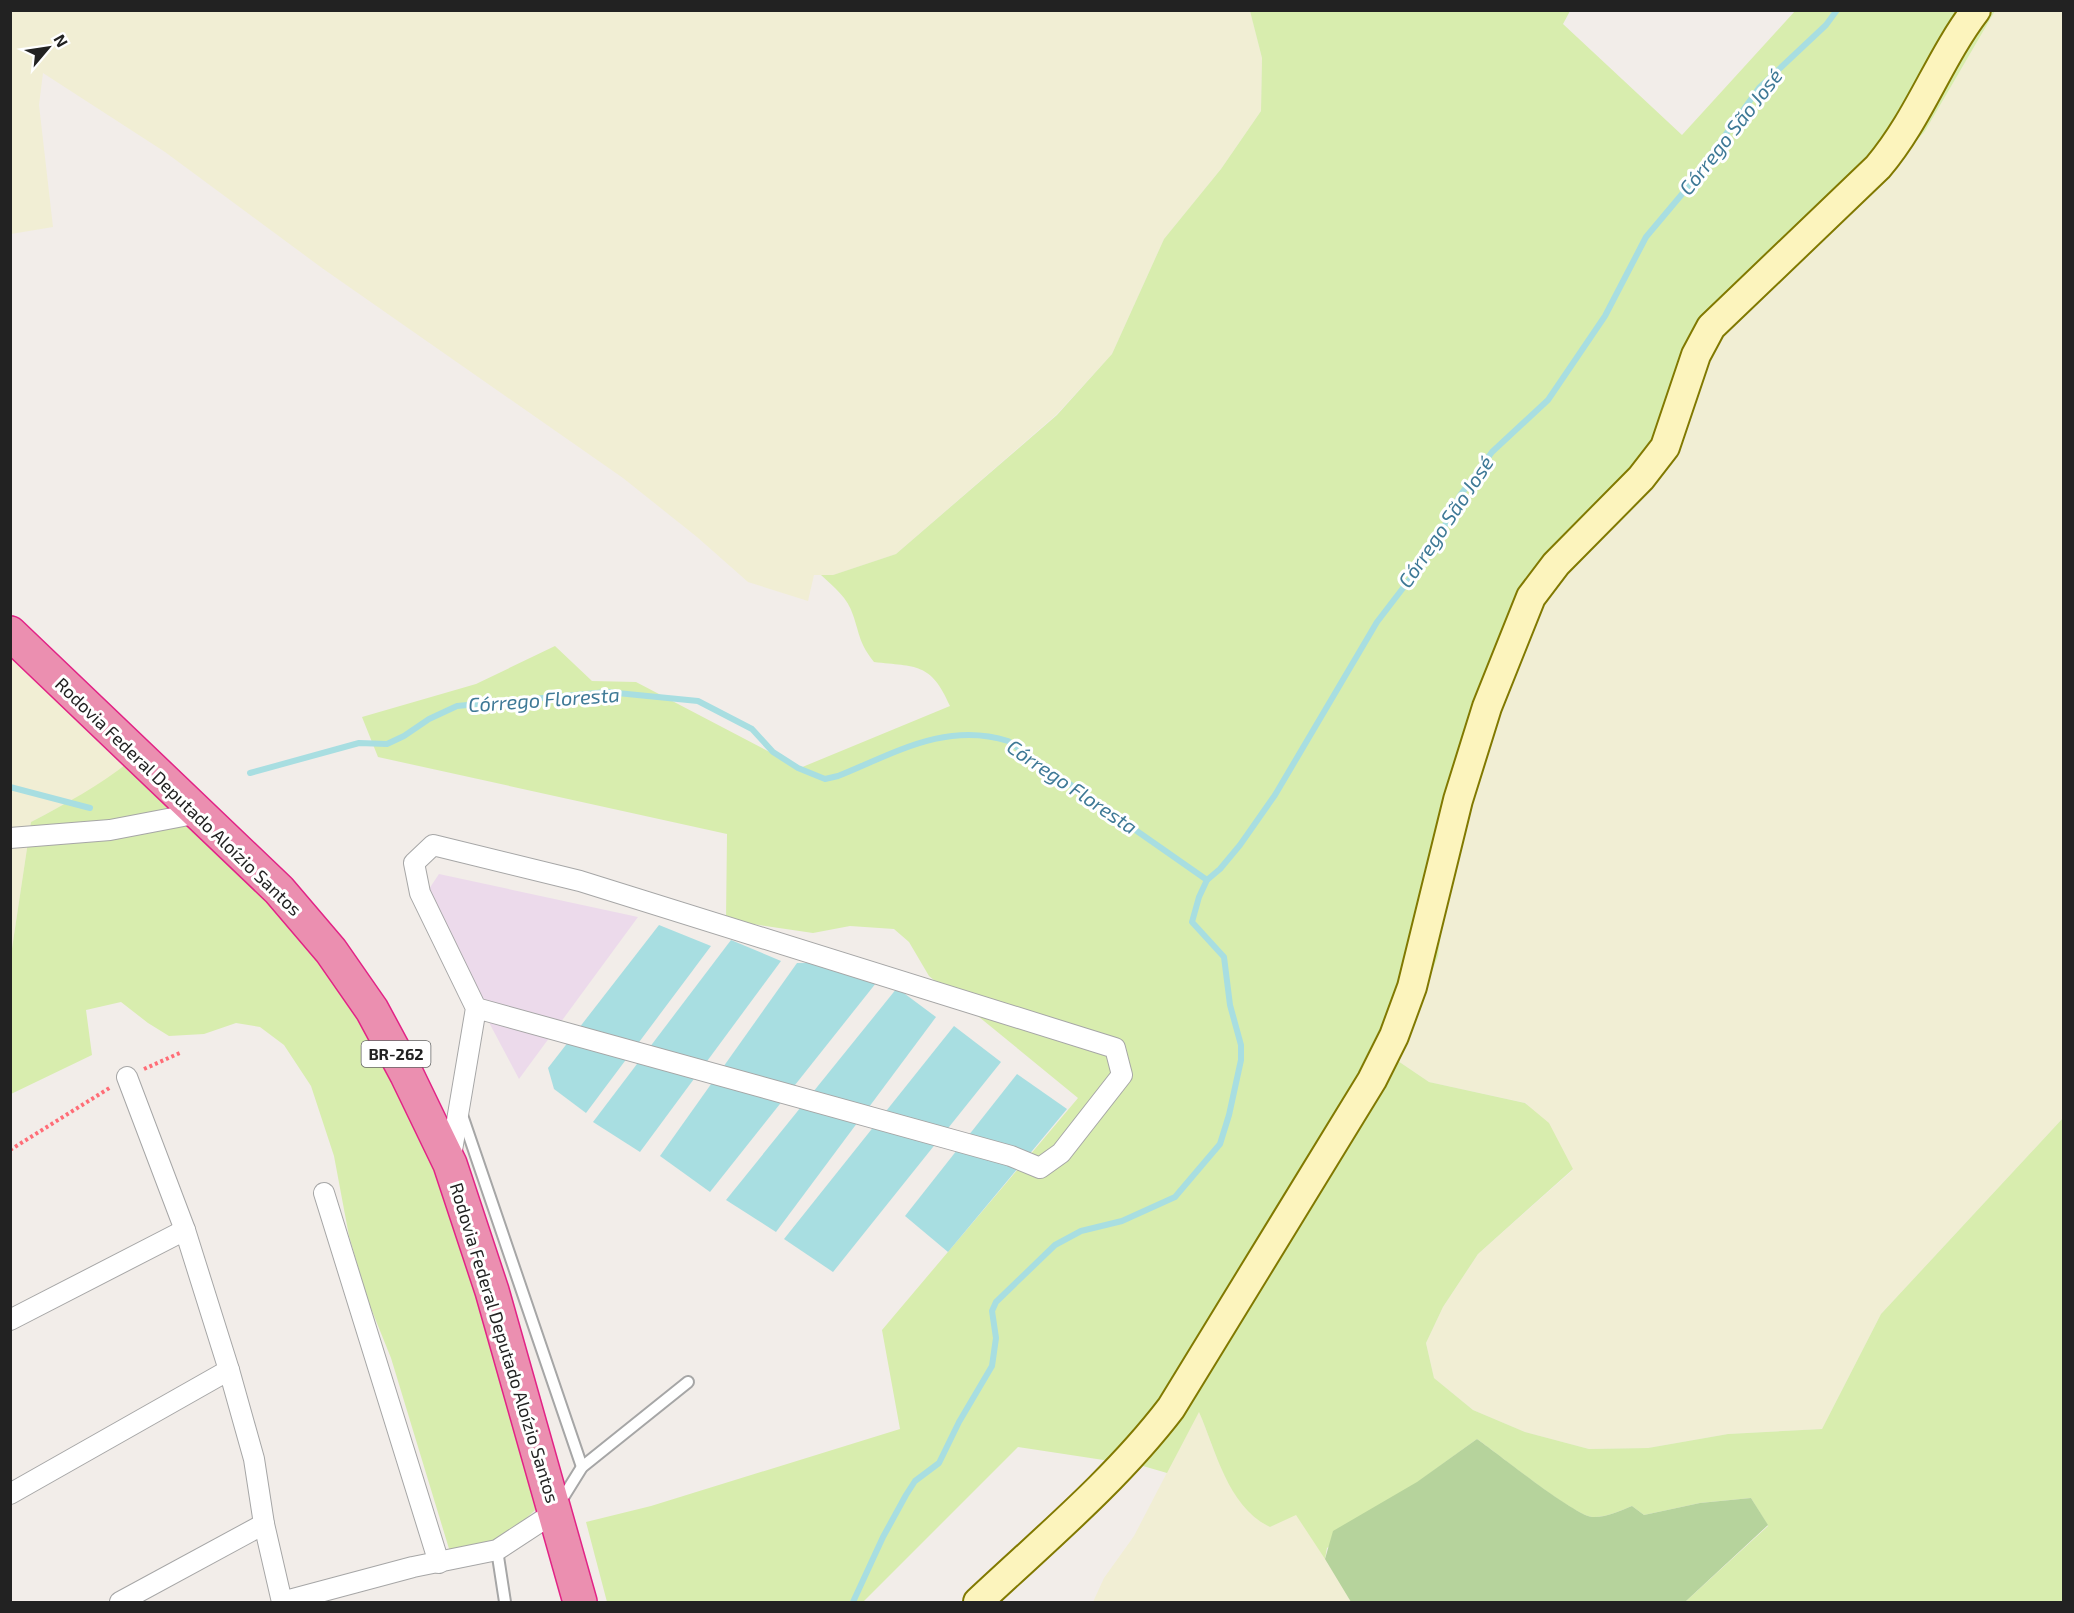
<svg xmlns="http://www.w3.org/2000/svg" width="2074" height="1613" font-family="'Exo 2',sans-serif">
<rect width="100%" height="100%" fill="#f2ede9"/>
<path fill="#ecdaeb" d="M439,874L638,917L519,1079L423,898Z"/>
<g fill="#f1eed4">
<path d="M1250,10L1262,58L1261,111L1221,169L1164,239L1112,354L1057,414L896,554L833,575H814L808,601L748,582L697,537L623,478L322,268L165,152L43,73L39,105L53,227L11,234V11Z"/>
<path d="M1995,11H2063V1118L1881,1314L1822,1429L1728,1434L1648,1448L1589,1449L1525,1432L1473,1410L1434,1378L1426,1343L1443,1307L1478,1254L1573,1170L1526,1103L1429,1082L1398,1061L1438,956L1462,783L1529,596L1692,391L1740,302L1806,256L1870,195L1925,131Z"/>
<path d="M11,638L142,751L115,774L91,790L31,822L11,955Z"/>
<path d="M1199,1411L1216,1456L1235,1492L1270,1527L1296,1514L1342,1584L1351,1602H1093L1104,1578L1134,1536Z"/>
</g>
<g fill="#d8edae">
<path d="M1250,11H1570L1563,24L1682,135L1795,11H1995L1925,131L1870,195L1806,257L1740,302L1692,391L1529,597L1462,783L1438,956L1398,1061L1429,1082L1525,1103L1549,1123L1573,1169L1478,1254L1443,1307L1426,1343L1434,1378L1473,1410L1525,1432L1589,1449L1648,1448L1728,1434L1822,1429L1881,1314L2063,1118V1602H1685L1768,1526L1751,1498L1700,1503L1644,1515L1632,1506C1620,1511 1605,1518 1592,1517C1573,1515 1497,1453 1477,1439L1327,1548L1325,1559L1296,1515L1270,1527C1228,1507 1216,1451 1199,1412L1167,1473L1143,1466L1018,1447L863,1602H607L586,1522L651,1506L900,1429L882,1330L1078,1098L929,976L909,942L894,929L850,926L813,933L726,920L727,834L378,757L362,717L476,684L555,646L592,681L636,682L800,768L950,706C931,662 916,667 874,662C859,643 860,635 853,615C848,598 834,587 821,575H833L896,554L1057,415L1112,354L1164,239L1221,169L1261,111L1262,58Z"/>
<path d="M142,751L381,1035L461,1223L541,1504C513,1533 490,1548 450,1552L391,1358L368,1301L349,1236L334,1156L311,1086L284,1045L260,1027L236,1023L204,1034L169,1036L148,1023L121,1002L86,1010L92,1055L11,1094V955L31,822C71,801 108,781 142,751Z"/>
</g>
<path fill="#b6d39c" d="M1477,1439C1497,1453 1574,1515 1592,1517C1605,1518 1620,1511 1632,1506L1644,1515L1700,1503L1751,1498L1768,1525L1685,1602H1351L1325,1559L1333,1531L1417,1482Z"/>
<g fill="#a8dee1">
<path d="M659,925L711,946L586,1113L554,1089L548,1068Z"/>
<path d="M731,940L781,961L640,1152L593,1122Z"/>
<path d="M858,962L880,978L710,1192L660,1156L797,963Z"/>
<path d="M897,988L936,1017L776,1232L726,1200Z"/>
<path d="M954,1026L1001,1062L833,1272L784,1239Z"/>
<path d="M1017,1074L1067,1109L948,1252L905,1216Z"/>
</g>
<g fill="none" stroke-linecap="round" stroke-linejoin="round">
<g stroke="#a8dee1" stroke-width="6">
<path d="M250,773L359,743L387,744L404,736L429,719L457,706L607,692L698,701L752,729L773,752L798,768L825,779L838,776C893,754 946,721 1008,741L1207,880"/>
<path d="M10,787L90,808"/>
<path d="M853,1602L883,1537L906,1495L915,1481L939,1463L959,1422L992,1366L996,1338L992,1311L996,1302L1055,1245L1081,1231L1122,1221L1175,1197L1220,1144L1229,1115L1241,1060V1045L1230,1005L1224,957L1192,922L1199,897L1207,880L1220,869L1240,845L1275,795L1377,622L1433,549L1459,497L1492,452L1548,400L1605,316L1646,237L1688,187L1759,88L1826,25L1837,10"/>
</g>
<g stroke="#a6a6a6" stroke-width="14">
<g id="lane">
<path d="M462,1115L582,1467"/>
<path d="M559,1504L582,1467L688,1382"/>
<path d="M497,1550L505,1602"/>
</g>
</g>
<g stroke="#a6a6a6" stroke-width="22">
<g id="street">
<path d="M10,838L110,830L199,813"/>
<path d="M127,1077L185,1230L229,1370L254,1459L264,1524L282,1602"/>
<path d="M450,1162L476,1008L420,893L414,863L433,845L580,881L1115,1048L1122,1075L1061,1153L1040,1168L1011,1156L476,1008"/>
<path d="M324,1193L439,1563"/>
<path d="M10,1320L185,1230"/>
<path d="M10,1494L229,1370"/>
<path d="M120,1602L264,1524"/>
<path d="M282,1602L413,1567L497,1550L555,1512"/>
</g>
</g>
<g stroke="#817901" stroke-width="32">
<path id="secondary" d="M978,1602C1044,1540 1116,1480 1171,1408L1372,1080L1394,1036L1412,987L1458,800L1487,707L1531,597L1556,564L1641,478L1665,447L1696,355L1711,327L1878,167C1920,117 1938,60 1976,10"/>
</g>
<g stroke="#e22386" stroke-width="36">
<path id="highway" d="M10,633L279,890L331,951L372,1010L407,1075L450,1164L492,1291L580,1602"/>
</g>
<g stroke="#ff6d77" stroke-width="4" stroke-dasharray="3 3" stroke-linecap="butt">
<path d="M144,1069L182,1052"/>
<path d="M10,1150L111,1087"/>
</g>
<use href="#lane" stroke="#fff" stroke-width="10"/>
<use href="#street" stroke="#fff" stroke-width="20"/>
<use href="#secondary" stroke="#fcf4bd" stroke-width="28"/>
<use href="#highway" stroke="#eb8fb0" stroke-width="33"/>
</g>
<g text-anchor="middle" stroke-width="6" stroke-linejoin="round" paint-order="stroke">
<rect fill="#fff" stroke="#646464" stroke-width="1.5" x="361.5" y="1041" width="69" height="26" rx="4.5"/>
<g font-size="16" font-weight="bold" fill="#222">
<text x="396" y="1060">BR-262</text>
</g>
<g font-size="18" fill="#222" stroke="#fff">
<text transform="translate(178 797) rotate(44)" y="6">Rodovia Federal Deputado Aloízio Santos</text>
<text transform="translate(504 1343) rotate(73)" y="6">Rodovia Federal Deputado Aloízio Santos</text>
</g>
<g font-size="20" font-style="italic" fill="#3e7996" stroke="#fff">
<text transform="translate(1731 132) rotate(-52)" y="7">Córrego São José</text>
<text transform="translate(1446 522) rotate(-56)" y="7">Córrego São José</text>
<text transform="translate(544 700) rotate(-4)" y="7">Córrego Floresta</text>
<text transform="translate(1072 787) rotate(34)" y="7">Córrego Floresta</text>
</g>
</g>
<rect width="2074" height="1613" fill="none" stroke="#222222" stroke-width="24"/>
<g transform="translate(48 48) rotate(61)" stroke="#ffffff" stroke-width="4.5" paint-order="stroke">
<path d="M0-4.5L10 22L0 15L-10 22Z" fill="#222222"/>
<text y="-9" font-size="16" font-weight="bold" text-anchor="middle" fill="#222222">N</text>
</g>
</svg>
